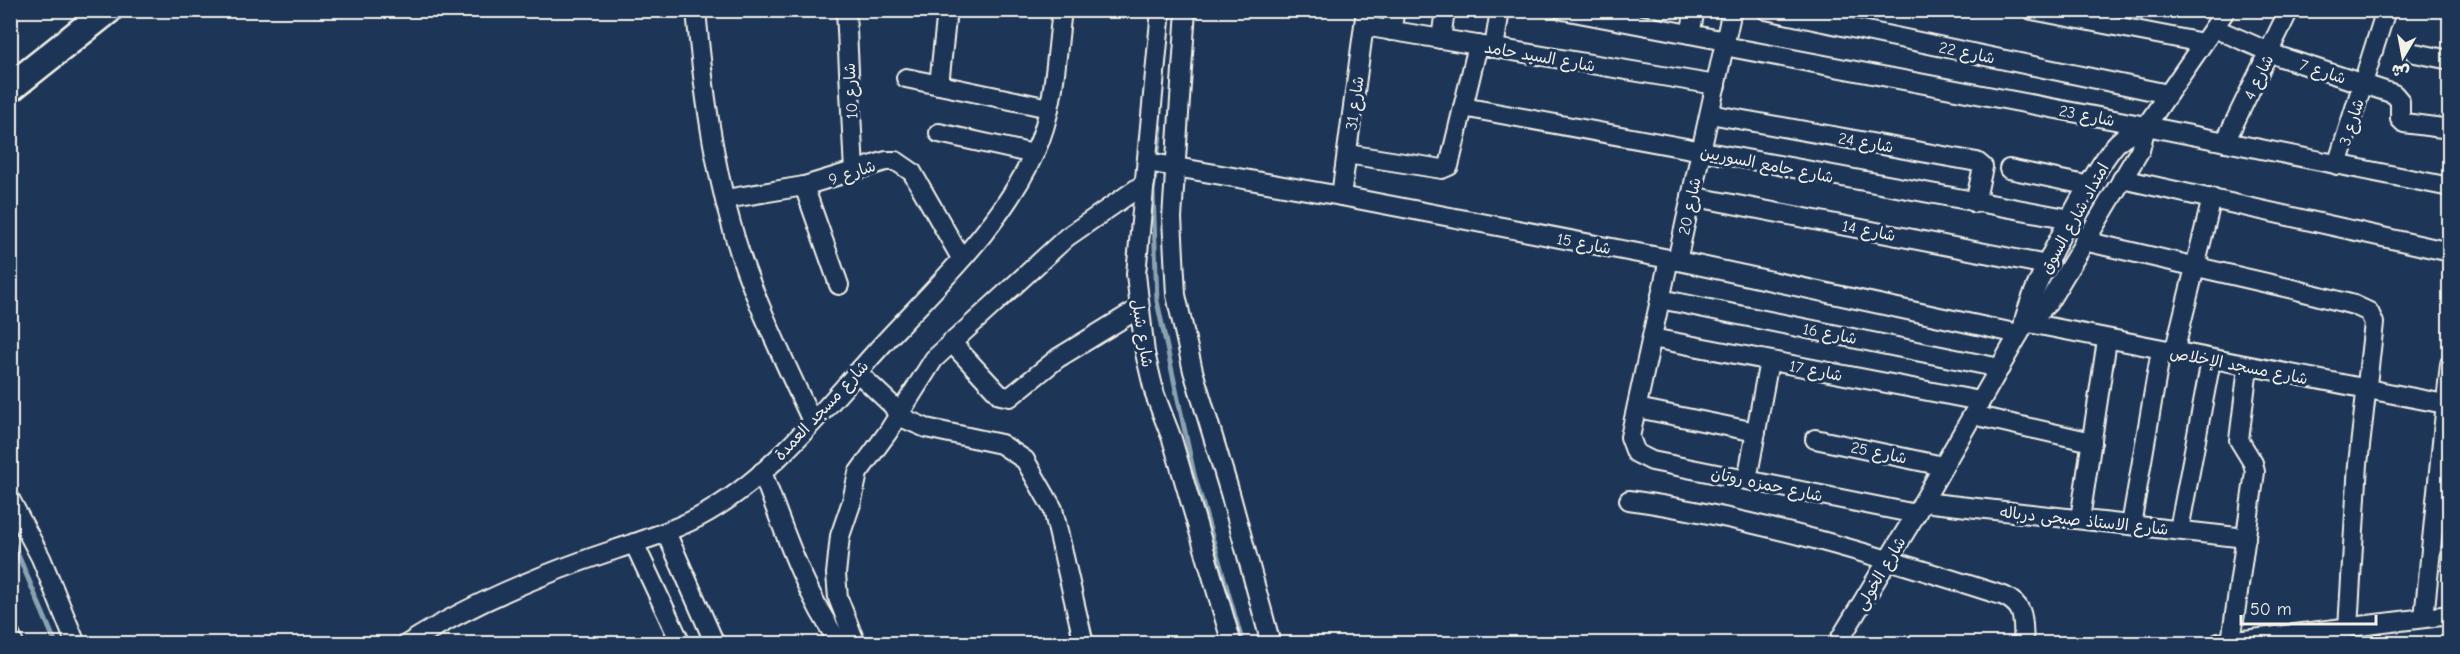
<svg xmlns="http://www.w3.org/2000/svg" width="2460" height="654" font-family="'Comic Neue','Playpen Sans Arabic',sans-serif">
<rect width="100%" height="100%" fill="#1d3557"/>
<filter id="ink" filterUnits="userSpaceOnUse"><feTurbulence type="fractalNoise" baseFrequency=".0167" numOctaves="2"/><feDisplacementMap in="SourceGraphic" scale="12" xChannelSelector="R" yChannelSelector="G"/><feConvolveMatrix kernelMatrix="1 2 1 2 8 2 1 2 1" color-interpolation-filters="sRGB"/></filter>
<g filter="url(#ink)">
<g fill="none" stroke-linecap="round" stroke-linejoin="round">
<g stroke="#8aa2b0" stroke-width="5">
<path d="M1161,127L1153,191L1157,301L1194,474L1243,644"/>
<path d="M10,536L56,644"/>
</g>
<g stroke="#f4f1e8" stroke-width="22">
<g id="minor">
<path d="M696,10C704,98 716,188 746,271C765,322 789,372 812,421"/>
<path d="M846,10L854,172"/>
<path d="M1161,10L1136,274L1145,353L1155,395L1172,439L1232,644"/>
<path d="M1186,10L1172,218L1176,295L1193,371L1230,493L1271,644"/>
<path d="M1563,10L1726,41"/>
<path d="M1766,10L2168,94"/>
<path d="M2032,10L2203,43"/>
<path d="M1364,26L1716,85"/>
<path d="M2214,28L2281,57L2394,94L2400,101V119L2404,123L2450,129"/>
<path d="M1391,31L1395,10"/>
<path d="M1690,34L1695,10"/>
<path d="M1441,39L1445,10"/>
<path d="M1724,46L2146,126L2450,187"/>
<path d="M1494,48L1500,10"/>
<path d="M2415,53L2450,60"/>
<path d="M906,78L1049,108"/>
<path d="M939,85L947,10"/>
<path d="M1463,107L2071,219"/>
<path d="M1710,114L1977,162L1983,167L1975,203"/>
<path d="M939,133L1034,154"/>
<path d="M2225,142L2289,10"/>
<path d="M1347,154L1442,169L1449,166L1478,45"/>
<path d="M1147,162L1341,196L1669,259L2019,334"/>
<path d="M2337,165L2386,10"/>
<path d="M2009,169L2090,186"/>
<path d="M2122,179L2450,252"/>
<path d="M804,186L839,285"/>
<path d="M1341,196L1366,10"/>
<path d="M1691,196L2047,265"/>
<path d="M726,199L804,186L886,161H896L912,172L961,258"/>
<path d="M2084,241L2293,289L2354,305L2369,312L2374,323L2358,464L2348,628"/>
<path d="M1669,259L1630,437L1636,453L1652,461L1916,514"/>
<path d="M1677,261L1732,10"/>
<path d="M1660,299L2000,368"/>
<path d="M2029,323L2450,405"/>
<path d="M2023,327L2048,303L2140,150L2146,126L2226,10"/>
<path d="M1652,338L1980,401"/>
<path d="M951,342L1000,395L1010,397L1058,358L1138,309"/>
<path d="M2174,353L2212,198"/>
<path d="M857,372L893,406L898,416L926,428L1001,444L1025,460L1053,509L1084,644"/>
<path d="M1637,408L1756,432"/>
<path d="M1973,415L2092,442"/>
<path d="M1815,439L1943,466"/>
<path d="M762,472C784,530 804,592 840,644"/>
<path d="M1747,480L1769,361"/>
<path d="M10,499L41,558L76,644"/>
<path d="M1629,500C1756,518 1882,557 2004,596C2027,607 2022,621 2024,644"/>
<path d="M1923,502L2246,538"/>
<path d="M2080,519L2107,340"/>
<path d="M2131,525L2161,350"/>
<path d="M2179,530L2211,360"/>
<path d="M666,532L715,644"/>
<path d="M634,543L681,644"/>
<path d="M2424,618L2450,364"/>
<path d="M10,635L14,644"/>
<path d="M2231,642L2255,472L2253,463L2239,440L2248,367"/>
<path d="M2219,643L2450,615"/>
<path d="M407,644C462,609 521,583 582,561C621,547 662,536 699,517C771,479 828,404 882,345C936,286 1001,227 1035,152C1055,109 1056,58 1062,10"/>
<path d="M856,644L838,598L836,574L840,536L852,501L858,473L888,432L934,359L1067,237L1145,183"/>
<path d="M1837,644L1916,514L2023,327C2027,294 2094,166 2118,142C2126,134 2136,130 2146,126"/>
</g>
</g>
<g stroke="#f4f1e8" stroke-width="32">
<path id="secondary" d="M10,88L108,10"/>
</g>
<use href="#minor" stroke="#1d3557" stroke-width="18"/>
<use href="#secondary" stroke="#1d3557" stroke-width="27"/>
</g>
</g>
<g text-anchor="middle" stroke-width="6" stroke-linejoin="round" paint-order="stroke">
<g font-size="16" fill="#f4f1e8" stroke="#1d3557">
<text transform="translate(1967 52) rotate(12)" y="6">شارع 22</text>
<text transform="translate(1540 56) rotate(10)" y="6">شارع السيد حامد</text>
<text transform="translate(2323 71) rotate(18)" y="6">شارع 7</text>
<text transform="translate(2258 77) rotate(-64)" y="6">شارع 4</text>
<text transform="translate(850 91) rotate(-93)" y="6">شارع 10</text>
<text transform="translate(1354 103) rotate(-82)" y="6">شارع 31</text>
<text transform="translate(2087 115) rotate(11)" y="6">شارع 23</text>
<text transform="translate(2351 122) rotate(-72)" y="6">شارع 3</text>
<text transform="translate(1866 142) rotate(10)" y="6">شارع 24</text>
<text transform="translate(1767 164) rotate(11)" y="6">شارع جامع السوريين</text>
<text transform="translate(852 172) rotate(-18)" y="6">شارع 9</text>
<text transform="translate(1689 206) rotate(-78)" y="6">شارع 20</text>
<text transform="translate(2074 218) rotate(-61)" y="6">امتداد شارع السوق</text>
<text transform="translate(1869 230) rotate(11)" y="6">شارع 14</text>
<text transform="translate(1584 243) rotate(11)" y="6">شارع 15</text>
<text transform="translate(1143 333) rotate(81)" y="6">شارع شبل</text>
<text transform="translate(1830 333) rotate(11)" y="6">شارع 16</text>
<text transform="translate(2239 365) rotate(11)" y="6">شارع مسجد الإخلاص</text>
<text transform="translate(1816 370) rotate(11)" y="6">شارع 17</text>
<text transform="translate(821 410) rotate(-47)" y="6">شارع مسجد العمدة</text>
<text transform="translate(1879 452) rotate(12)" y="6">شارع 25</text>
<text transform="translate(1767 484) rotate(12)" y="6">شارع حمزه روتان</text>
<text transform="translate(2084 520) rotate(6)" y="6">شارع الاستاذ صبحى درباله</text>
<text transform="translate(1880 573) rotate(-59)" y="6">شارع الخولى</text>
</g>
</g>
<rect width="2460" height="654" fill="none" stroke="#1d3557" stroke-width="36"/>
<rect x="18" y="18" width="2424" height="618" fill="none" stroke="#f4f1e8" stroke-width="2" filter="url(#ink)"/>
<g transform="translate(2403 57) rotate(190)" stroke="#1d3557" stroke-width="4.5" paint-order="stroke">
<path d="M0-4.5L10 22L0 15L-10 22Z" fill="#f4f1e8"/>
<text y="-9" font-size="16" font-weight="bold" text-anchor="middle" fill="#f4f1e8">ش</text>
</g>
<path d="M2241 615v9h135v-9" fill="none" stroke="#f4f1e8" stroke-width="3"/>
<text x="2250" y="615" font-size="18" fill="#f4f1e8" stroke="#1d3557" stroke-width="4.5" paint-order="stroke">50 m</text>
</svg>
